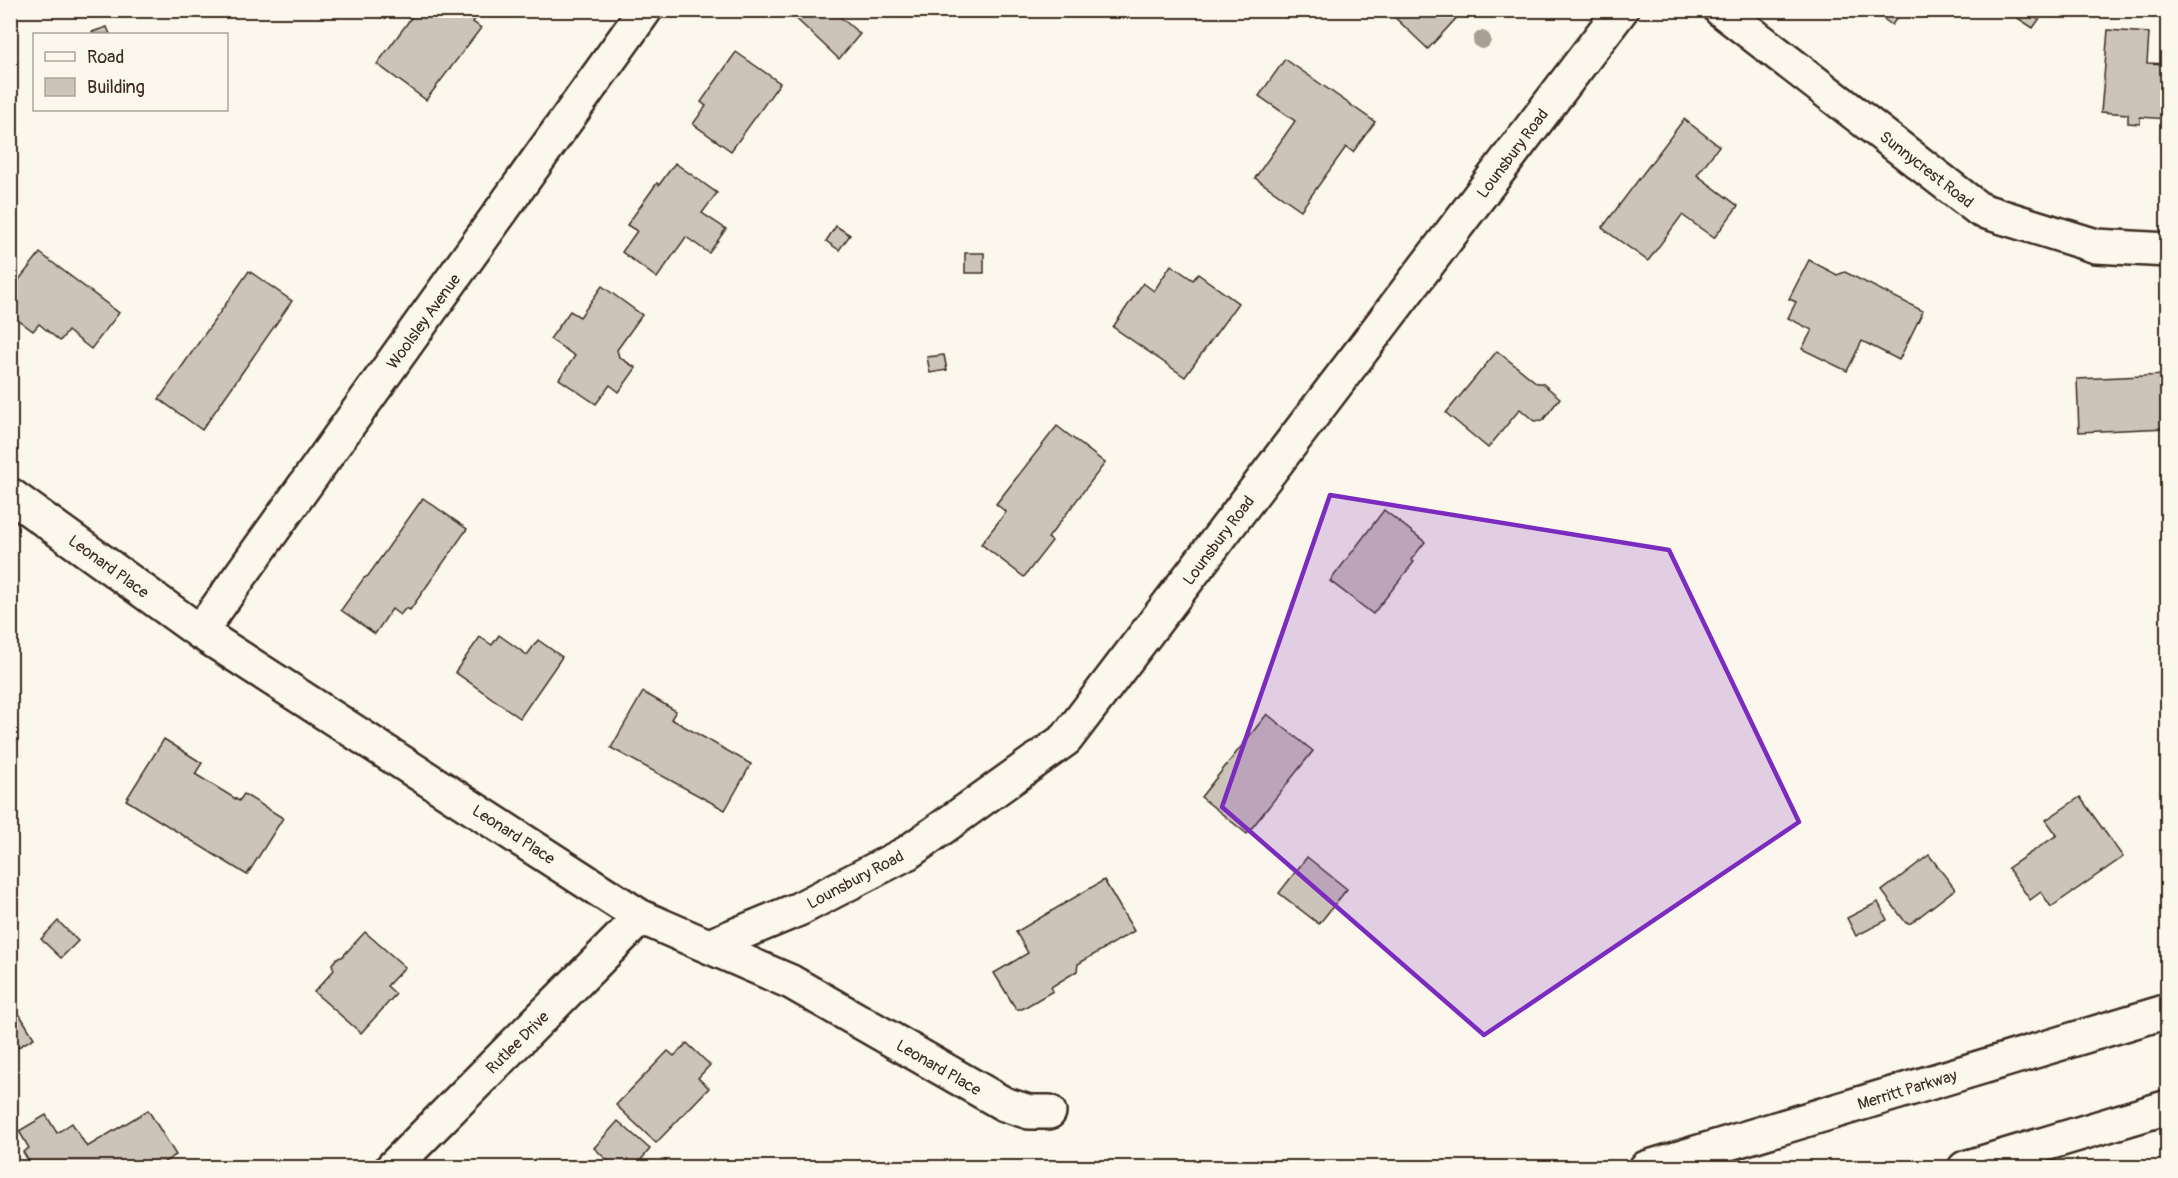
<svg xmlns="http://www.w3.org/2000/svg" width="2178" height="1178" font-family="Pangolin,sans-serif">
<rect width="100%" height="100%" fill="#fbf7ec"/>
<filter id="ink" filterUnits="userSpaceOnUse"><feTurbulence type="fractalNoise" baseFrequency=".0167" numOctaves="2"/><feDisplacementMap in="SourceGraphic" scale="12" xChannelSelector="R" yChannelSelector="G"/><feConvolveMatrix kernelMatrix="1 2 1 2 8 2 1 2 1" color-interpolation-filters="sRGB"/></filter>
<g filter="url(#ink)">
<g fill="#ccc4b9" stroke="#3b2a1e" stroke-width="1.5">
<path d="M417,10H481L473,22L481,28L426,100L377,64Z"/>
<path d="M787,10H843L838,15L860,34L839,59Z"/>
<path d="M1387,10H1461L1462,12L1428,49Z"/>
<path d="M1871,10H1902L1892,25Z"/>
<path d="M2021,10H2044L2045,11L2033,28L2016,17Z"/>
<path d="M107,27L110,34H93L92,32Z"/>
<path d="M2108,30L2149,33L2147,63L2168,64V119L2140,117V124L2128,123V114L2101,112Z"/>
<path d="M736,52L780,83L731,151L693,124L706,106L701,102Z"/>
<path d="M1285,59L1375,122L1353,152L1346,147L1301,210L1255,178L1295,121L1259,96Z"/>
<path d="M1684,119L1719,146L1697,175L1738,206L1714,238L1682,215L1648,261L1602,228Z"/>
<path d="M675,163L717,193L702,213L726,229L709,253L686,237L657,278L622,252L637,231L627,225L657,183L659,185Z"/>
<path d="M836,226L850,235L839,250L826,241Z"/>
<path d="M40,253L119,313L91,349L68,331L60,341L39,324L33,331L10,314V291Z"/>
<rect x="965" y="253" width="19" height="20"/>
<path d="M1809,260L1837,275L1845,272L1923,311L1899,360L1862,341L1847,371L1802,349L1812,330L1788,318L1796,302L1789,299Z"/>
<path d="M1171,265L1193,280L1198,274L1238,303L1185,377L1113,327L1143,283L1154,291Z"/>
<path d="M249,271L292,301L202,430L159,399Z"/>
<path d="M602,286L642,315L617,350L619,357L636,368L619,392L610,385L596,404L559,379L575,356L550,339L570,311L580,317Z"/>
<path d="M1497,351L1537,383H1542L1560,398L1543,420L1534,421L1520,409L1488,448L1446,413Z"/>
<path d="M944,355L947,370L930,373L927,357Z"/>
<path d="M2165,375L2167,428L2079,432L2077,379Z"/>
<path d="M1057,426L1105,463L1048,538L1052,541L1024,577L981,544L1006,512L996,504Z"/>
<path d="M423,498L467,529L410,610L406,608L400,615L392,609L375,634L341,610L364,578L368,576Z"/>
<path d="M1384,510L1425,542L1411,560L1414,562L1373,614L1330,581Z"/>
<path d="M499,635L527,655L538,640L562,657L520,718L455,672L480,637L492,645Z"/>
<path d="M643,692L676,711L671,719L751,764L725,810L611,748Z"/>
<path d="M1267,714L1313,751L1247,834L1201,797Z"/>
<path d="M164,739L202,763L195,774L239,801L244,794L283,818L247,875L126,800Z"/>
<path d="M2080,797L2123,857L2051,907L2041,892L2030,900L2008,868L2057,835L2046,820Z"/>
<path d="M1929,855L1955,889L1911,923H1906L1882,891Z"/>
<path d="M1307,857L1347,889L1319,924L1279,893Z"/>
<path d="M1104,880L1134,931L1078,964L1077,971L1051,987L1053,991L1022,1009H1016L994,973L1028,953L1016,932Z"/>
<path d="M1878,902L1887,920L1856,936L1847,918Z"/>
<path d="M58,921L78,941L61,958L41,939Z"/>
<path d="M365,932L405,967L387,986L396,994L361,1033L314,992L334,970L332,964L337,958L342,957Z"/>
<path d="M20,1015L34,1038L10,1052V1020Z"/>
<path d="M687,1043L710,1065L698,1078L709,1088L656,1143L616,1105L668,1051L674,1056Z"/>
<path d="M148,1110L176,1155L155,1168H33L23,1152L29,1148L19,1131L46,1115L57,1133L72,1123L87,1147Z"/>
<path d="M618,1121L650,1149L634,1168H616L594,1148Z"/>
</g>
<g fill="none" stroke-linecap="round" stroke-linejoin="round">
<g stroke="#3b2a1e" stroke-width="38">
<g id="minor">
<path d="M1721,10L1980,210L2096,246L2168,250"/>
<path d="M10,495L200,632L641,917L791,982L1004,1104L1029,1112H1049"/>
<path d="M200,632L645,10"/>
<path d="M709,946L799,909L907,853L1066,739L1621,10"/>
<path d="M392,1168L641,917"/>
</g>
</g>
<g stroke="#3b2a1e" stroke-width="38">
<g id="motorway">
<path d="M1646,1168L2168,1011"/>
<path d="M1965,1168L2168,1107"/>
</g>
</g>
<use href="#minor" stroke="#fbf7ec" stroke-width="33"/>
<use href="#motorway" stroke="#fbf7ec" stroke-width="33"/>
</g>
<circle fill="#a89e93" cx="1482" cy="40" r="9"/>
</g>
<path fill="#7b2cbf" fill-opacity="0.2" stroke="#7b2cbf" stroke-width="4.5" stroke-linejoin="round" d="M1330,495L1669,550L1799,822L1484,1035L1222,807Z"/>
<g text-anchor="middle" stroke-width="5" stroke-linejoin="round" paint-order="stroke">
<g font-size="16" fill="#3b2a1e" stroke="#fbf7ec">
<text transform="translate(1512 153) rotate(-53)" y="6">Lounsbury Road</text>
<text transform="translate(1927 169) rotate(38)" y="6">Sunnycrest Road</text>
<text transform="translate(423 321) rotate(-54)" y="6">Woolsley Avenue</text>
<text transform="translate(1218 540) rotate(-53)" y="6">Lounsbury Road</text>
<text transform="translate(109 566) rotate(36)" y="6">Leonard Place</text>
<text transform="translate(514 834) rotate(33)" y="6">Leonard Place</text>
<text transform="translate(855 879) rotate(-28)" y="6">Lounsbury Road</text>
<text transform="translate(517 1042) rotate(-45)" y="6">Rutlee Drive</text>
<text transform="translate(939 1067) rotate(30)" y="6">Leonard Place</text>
<text transform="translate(1907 1089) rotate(-17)" y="6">Merritt Parkway</text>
</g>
</g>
<rect width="2178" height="1178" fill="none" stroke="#fbf7ec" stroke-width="36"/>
<rect x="18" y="18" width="2142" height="1142" fill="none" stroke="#3b2a1e" stroke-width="2" filter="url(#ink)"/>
<rect x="33" y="33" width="195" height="78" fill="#fbf7ec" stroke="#aea59a" stroke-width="1.5"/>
<rect x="45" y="52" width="30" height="9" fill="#fbf7ec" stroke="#aea59a" stroke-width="1.5"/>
<text x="87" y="63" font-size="18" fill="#3b2a1e">Road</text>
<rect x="45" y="78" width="30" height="18" fill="#ccc4b9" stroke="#aea59a" stroke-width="1.5"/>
<text x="87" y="93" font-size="18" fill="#3b2a1e">Building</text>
</svg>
